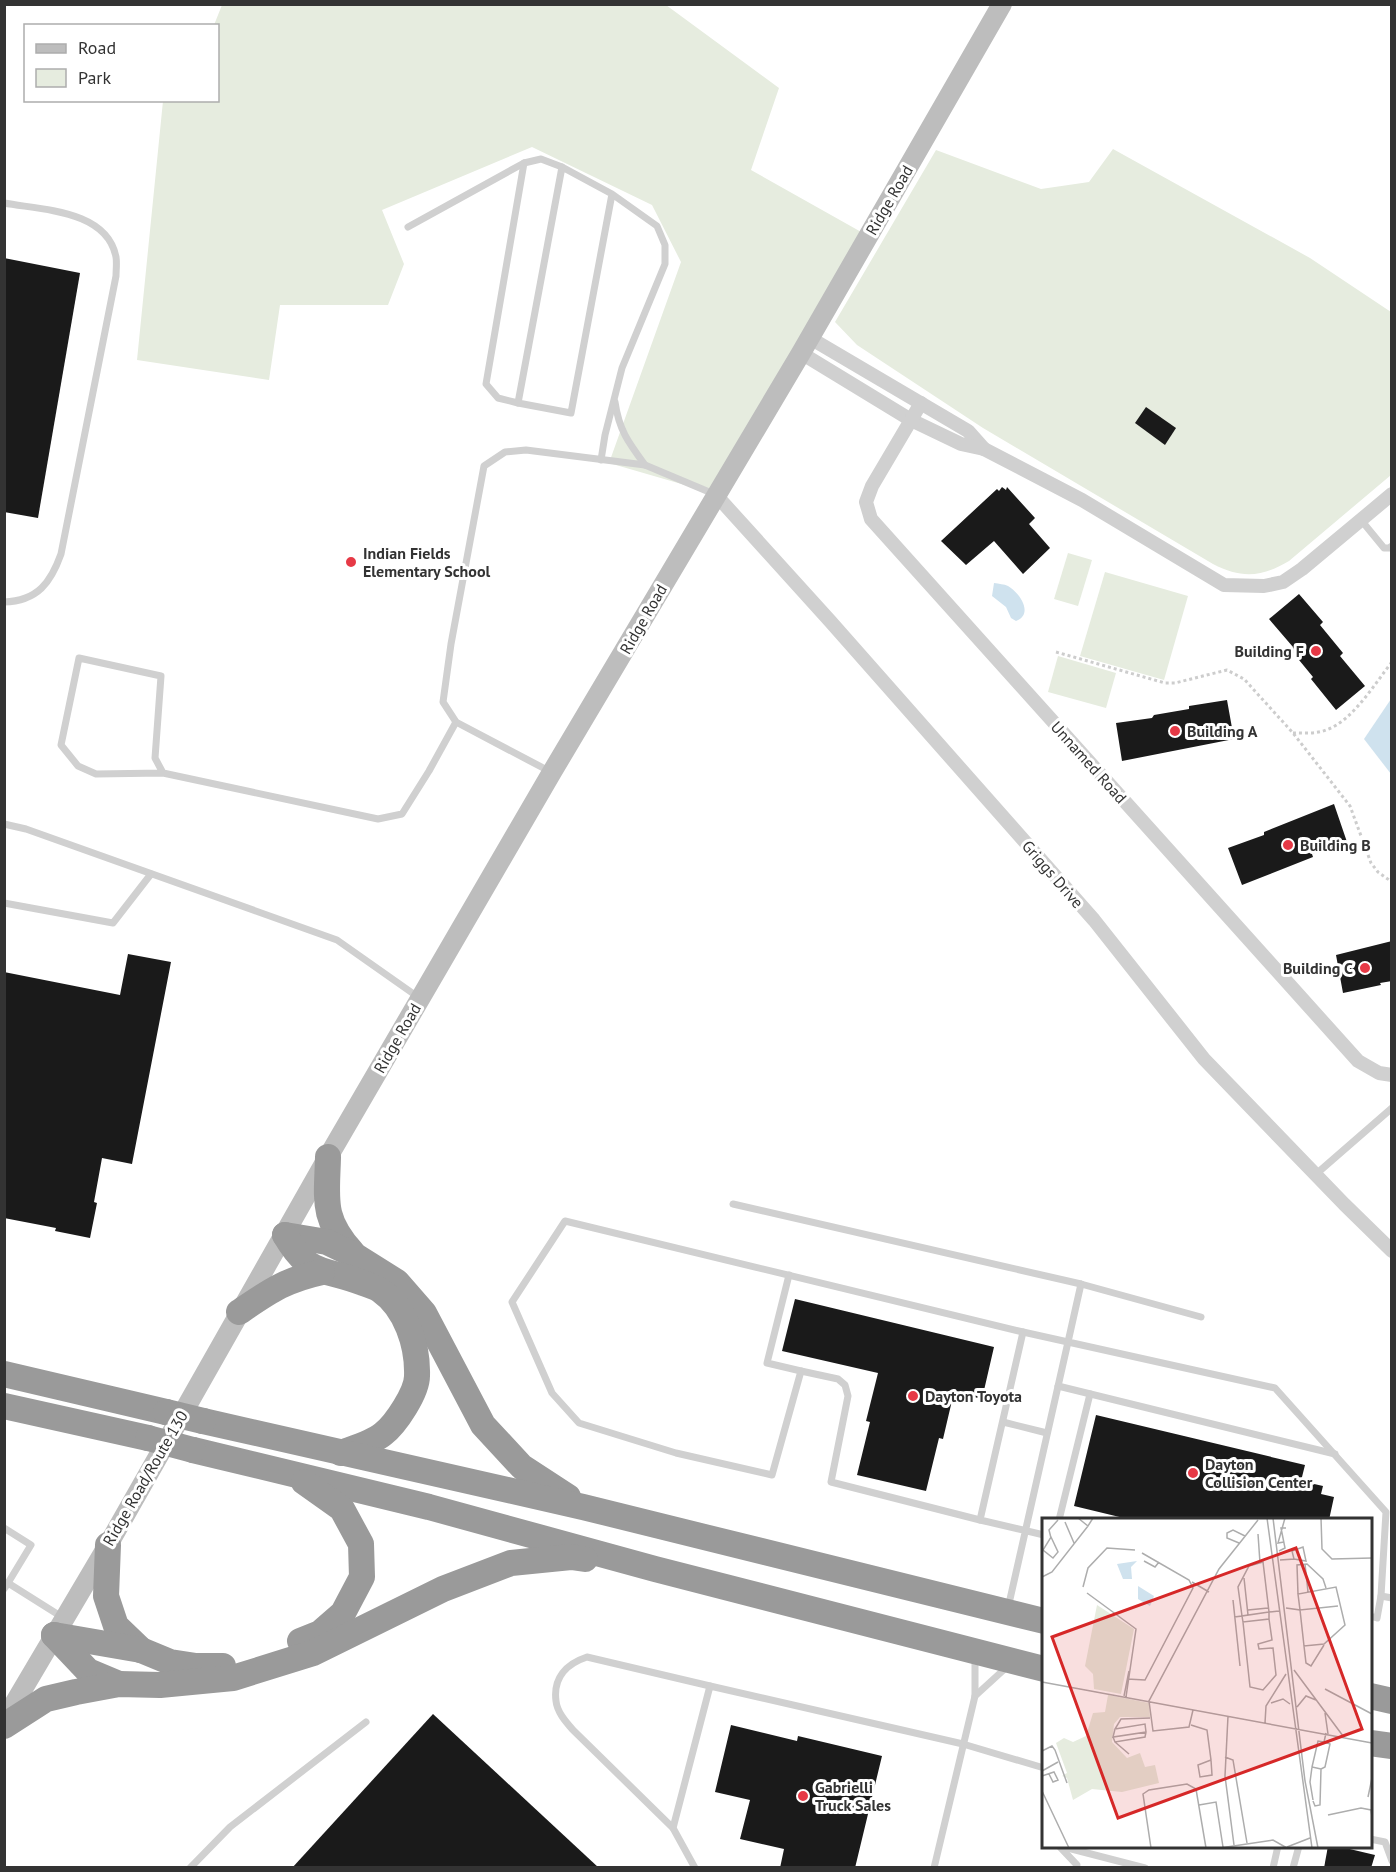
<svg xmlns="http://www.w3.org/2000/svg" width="1396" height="1872" font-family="'PT Sans',sans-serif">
<rect width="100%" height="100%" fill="#fff"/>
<g fill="#e6ecdf">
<path d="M222,5H666L779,88L751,170L863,233L709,492L609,463L681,262L652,205L532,147L382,210L404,264L388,305H280L269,380L137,360L163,101L218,100V26L214,25Z"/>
<path d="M1113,149L1310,258L1391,312V475L1289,561C1262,577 1242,579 1213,564L983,428L857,345L835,322L936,150L1041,189L1089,182Z"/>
<path d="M1068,553L1092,560L1078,606L1054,599Z"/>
<path d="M1105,572L1188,596L1164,680L1080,656Z"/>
<path d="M1058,656L1116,673L1106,708L1048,692Z"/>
</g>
<g fill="#cfe2ee">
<path d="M994,583C999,584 1004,584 1008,586C1020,593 1034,614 1016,621L1011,618L1006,607L992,596Z"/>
<path d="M1391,699V774L1364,739Z"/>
</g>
<g fill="#1a1a1a">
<path d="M4,258L80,273L38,518L4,512Z"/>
<path d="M1146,407L1176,428L1165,445L1135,423Z"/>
<path d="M1002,487L1006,490L1007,487L1035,518L1029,524L1050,548L1023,574L994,541L966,565L941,541L997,489L999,491Z"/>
<path d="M1299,594L1323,622L1320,625L1343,653L1340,656L1365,686L1336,710L1311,679L1313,677L1290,649L1293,647L1269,619Z"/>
<path d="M1227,700L1234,739L1122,761L1116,723L1152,718L1154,715L1189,709V706Z"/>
<path d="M1334,804L1347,842L1312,854L1313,857L1242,885L1228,848L1264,835V832Z"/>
<path d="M1392,941V981L1380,983L1381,985L1343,993L1336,955Z"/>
<path d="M128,954L171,962L132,1164L102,1158L94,1202L97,1203L90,1238L55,1231L56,1228L4,1218V972L120,995Z"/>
<path d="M795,1299L994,1347L982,1399L954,1392L943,1439L939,1438L926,1491L857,1475L870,1422L866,1421L878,1373L782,1351Z"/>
<path d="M1096,1415L1305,1465L1301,1481L1323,1486L1321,1494L1334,1497L1329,1520H1132L1074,1506Z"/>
<path d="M433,1714L599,1868H292Z"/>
<path d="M731,1725L797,1741L798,1736L882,1756L855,1868H780L784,1849L740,1839L750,1800L715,1792Z"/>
<path d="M1328,1846H1337L1375,1855L1371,1868H1324Z"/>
</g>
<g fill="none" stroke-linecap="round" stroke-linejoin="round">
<g stroke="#cdcdcd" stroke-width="3" stroke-dasharray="3 3" stroke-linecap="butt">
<path d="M1056,652L1165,683H1175L1227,670L1244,679L1293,733L1350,806L1371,863L1378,872L1392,882"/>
<path d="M1293,733C1304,733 1316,734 1326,730C1353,721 1375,683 1392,662"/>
</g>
<g stroke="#d0d0d0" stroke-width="7">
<path d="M4,203C42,210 107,210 116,257C117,263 116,270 116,276L61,554C51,582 38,601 4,602"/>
<path d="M408,227L524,163"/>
<path d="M615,402C619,430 628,442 645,465"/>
<path d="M518,403L498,398L486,384L524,163L541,159L562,167"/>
<path d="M601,460L605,435L622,368L665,264V245L657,226L612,194L571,413L518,403L562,167L612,194"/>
<path d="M1361,520L1384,548H1389L1392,546"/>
<path d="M549,771L456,722L443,702L451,644L484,466L505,452L526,450L645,465L714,494"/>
<path d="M163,773L96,774L78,766L61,745L79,658L161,676L155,758L163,773L378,819L402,814L429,771L456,722"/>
<path d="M4,824L26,829L337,940L418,997"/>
<path d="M4,903L113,923L151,874"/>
<path d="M1315,1175L1392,1108"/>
<path d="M733,1204L1081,1284L1201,1317"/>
<path d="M789,1275L767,1363L801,1371"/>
<path d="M1081,1284L1068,1342L1275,1388L1386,1512L1381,1596L1377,1618L1370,1616"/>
<path d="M1058,1386L1335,1454"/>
<path d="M1003,1422L1047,1433"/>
<path d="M980,1520L831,1482L848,1396L845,1385L838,1379L801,1371L772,1475L676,1453L579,1423L552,1393L512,1302L565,1221L1023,1332"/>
<path d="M1059,1520L1090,1394"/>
<path d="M4,1528L31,1545L8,1583"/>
<path d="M4,1589L8,1583L62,1617"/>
<path d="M1381,1596L1392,1598"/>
<path d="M1008,1608L1068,1342L1023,1332L980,1520L1044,1535"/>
<path d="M975,1696L1009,1665"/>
<path d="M673,1828L573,1730C566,1722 557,1712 556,1701C553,1678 566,1664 587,1657L710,1686"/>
<path d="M1370,1839L1385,1842L1392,1861"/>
<path d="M1060,1846L1145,1868"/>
<path d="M1060,1847L1077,1865L1076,1868"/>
<path d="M190,1868L230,1827L366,1722"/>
<path d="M695,1868L673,1828L710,1686L963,1744L1044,1768"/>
<path d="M934,1868L975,1696V1656"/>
<path d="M1273,1868L1278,1846"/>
<path d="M1293,1868L1299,1846"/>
</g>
<g stroke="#d0d0d0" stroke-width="14">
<path d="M810,338L968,431L984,449"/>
<path d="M801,353L911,420L961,444L984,449L1082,500L1224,585L1264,586L1283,582L1302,569L1392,494"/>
<path d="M921,403L872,486L866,502L871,519L1358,1061L1379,1073L1392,1075"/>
<path d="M716,495L830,621L1094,920L1204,1059L1344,1204L1392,1251"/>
</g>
<path stroke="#bdbdbd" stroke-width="20" d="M4,1721L108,1545L328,1157L552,772L801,353L1002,4"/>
<g stroke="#9a9a9a" stroke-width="26">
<path d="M328,1157C327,1199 321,1218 352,1252"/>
<path d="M285,1235L327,1242L354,1255L397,1282L424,1313L483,1425L522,1467L568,1497"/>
<path d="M285,1235C310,1278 323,1267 363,1283C369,1285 375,1287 380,1290C406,1308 418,1345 417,1376C417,1392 396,1424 383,1434C372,1443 354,1448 341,1453"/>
<path d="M239,1312C270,1291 285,1280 322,1272"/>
<path d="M4,1374L166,1412"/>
<path d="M4,1406L148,1438"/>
<path d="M203,1421L583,1507L1044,1621"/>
<path d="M193,1450L429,1507L655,1569L1044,1669"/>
<path d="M108,1545L106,1596L116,1626L141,1650"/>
<path d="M54,1635L141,1650L170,1662L196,1666H223"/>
<path d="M54,1635L88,1671L119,1684"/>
<path d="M300,1641L320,1633L343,1613L362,1577L361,1544L342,1509L304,1482"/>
<path d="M1370,1696L1392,1701"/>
<path d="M4,1726L46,1699L76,1692L119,1684L160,1685L233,1678L313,1653L443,1589L511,1563L571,1557L585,1559"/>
<path d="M1370,1743L1392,1746"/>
</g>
<g stroke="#9a9a9a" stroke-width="26">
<path d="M166,1412L203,1421"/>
<path d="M148,1438L193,1450"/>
</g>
</g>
<g fill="#e63946" stroke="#fff" stroke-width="2">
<circle cx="351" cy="562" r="6"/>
<circle cx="1316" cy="651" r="6"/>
<circle cx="1175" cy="731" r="6"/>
<circle cx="1288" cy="845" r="6"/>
<circle cx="1365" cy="968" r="6"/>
<circle cx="913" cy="1396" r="6"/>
<circle cx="1193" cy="1473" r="6"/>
<circle cx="803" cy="1796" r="6"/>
</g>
<g text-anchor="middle" stroke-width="6" stroke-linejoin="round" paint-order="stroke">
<g font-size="16" fill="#333" stroke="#fff">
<text transform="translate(889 200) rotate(-60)" y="6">Ridge Road</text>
<text transform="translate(643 619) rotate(-60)" y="6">Ridge Road</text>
<text transform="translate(1089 762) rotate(48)" y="6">Unnamed Road</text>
<text transform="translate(1053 874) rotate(49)" y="6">Griggs Drive</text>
<text transform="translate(397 1038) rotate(-60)" y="6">Ridge Road</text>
<text transform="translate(145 1478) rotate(-60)" y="6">Ridge Road/Route 130</text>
</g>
<g font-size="16" font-weight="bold" fill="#333" stroke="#fff" text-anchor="start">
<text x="363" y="559">Indian Fields<tspan x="363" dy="18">Elementary School</tspan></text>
<text x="1304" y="657" text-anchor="end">Building F</text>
<text x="1187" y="737">Building A</text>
<text x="1300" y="851">Building B</text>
<text x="1353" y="974" text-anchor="end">Building C</text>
<text x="925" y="1402">Dayton Toyota</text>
<text x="1205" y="1470">Dayton<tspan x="1205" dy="18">Collision Center</tspan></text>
<text x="815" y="1793">Gabrielli<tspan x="815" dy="18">Truck Sales</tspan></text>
</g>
</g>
<g transform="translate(1042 1518)">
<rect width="330" height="330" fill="#fff"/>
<path d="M55,87L92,111L79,176L52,171L51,156L43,148ZM66,177L107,185L108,199H78L72,206L70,224L85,240L98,235L103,249L113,247L117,265L80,274L50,271L31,282L25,260L20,258L25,255L14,225L22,220L31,224L44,218L51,195L63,194Z" fill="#e6ecdf"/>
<path d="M95,43L89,49L90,61H81L75,46ZM96,68L112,78L108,88L96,81Z" fill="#cfe2ee"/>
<path fill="none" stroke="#adadad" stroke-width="1.5" d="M36,0L46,8L51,0M225,0L270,330M231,0L263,263L276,330M279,0L280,31L290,41L330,40M23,4L32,25M216,16L218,45M9,19L16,34L11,40L1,32ZM9,20L7,12L16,2M242,24L236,25L243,0M197,25L185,20V15L191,12L203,18M237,33L243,30L239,10H244M238,42L252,41L250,33L261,29L264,43L252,41M102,43L113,49L117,44M263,46L266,74M0,59L10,54L46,8M202,60L206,97M150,64L167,74M41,69L46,50L65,30L93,32M45,75L94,111L84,179M256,76L255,47L265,46L281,61L284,70M191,82L198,148M244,90L258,92L262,128L282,126L303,107L294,69L256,76L258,92L296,88M206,92L226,90M192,99L200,98L196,69L207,48L221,44L227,94V101L201,104L200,98L227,94L237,93M201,104L208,169L221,172L234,157L231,130L217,131L216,126L230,122L227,101M262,128L264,145L269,148L282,127M252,152L301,218M85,161L103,162L151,70L147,62L100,35M0,164L330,225M283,171L330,196M82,178L87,153M229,185L241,181L248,186M255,189L264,178L274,182M151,192L147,209L111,213L107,183L177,51L216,2M283,195L286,216M186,198L183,258L192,327M223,205L224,188L244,156M149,207L165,212L169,242L156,247L158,259L170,257L169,242M73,211L71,219L104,214L103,206L73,211L79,201L108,200M71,219L73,224L103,219L104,214M73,224L87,236M0,233L10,228L13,232L25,265M183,239L191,242L205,325M270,249L268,264L271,282M279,251L270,249L276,223L282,224M0,253L16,244M0,258L12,254L16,262L11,264L7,256M0,273L27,330M326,279L330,260M271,283L273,288L278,287L279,251L283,249L288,226L282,224L284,215M157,287L174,284L181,329M286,297L319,290L329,292L330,299M245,329L268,320M109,330L101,276L107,272L145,266L154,271L164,330M178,330L231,322L245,330"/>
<path fill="#d62828" fill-opacity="0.15" stroke="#d62828" stroke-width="3" d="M254,30L320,211L76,300L10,119Z"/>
<rect width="330" height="330" fill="none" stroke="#333" stroke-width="3"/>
</g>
<rect width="1396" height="1872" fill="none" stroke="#333333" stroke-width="12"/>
<rect x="24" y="24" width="195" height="78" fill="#ffffff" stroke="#adadad" stroke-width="1.5"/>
<rect x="36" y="44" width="30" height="9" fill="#bdbdbd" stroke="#adadad" stroke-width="1.5"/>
<text x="78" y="54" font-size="18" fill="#333333">Road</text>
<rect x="36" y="69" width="30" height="18" fill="#e6ecdf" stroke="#adadad" stroke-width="1.5"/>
<text x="78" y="84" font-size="18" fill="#333333">Park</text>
</svg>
